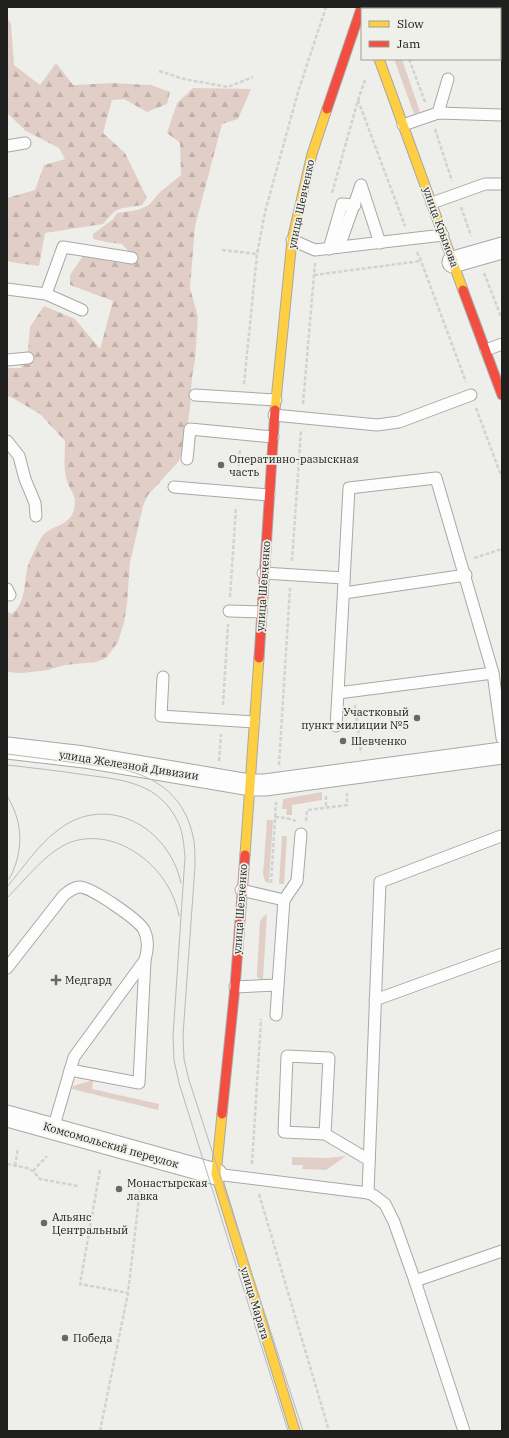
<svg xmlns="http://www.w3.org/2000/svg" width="509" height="1438" font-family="'IBM Plex Serif',serif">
<defs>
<pattern id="forest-firs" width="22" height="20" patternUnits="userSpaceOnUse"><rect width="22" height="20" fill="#e1cfc7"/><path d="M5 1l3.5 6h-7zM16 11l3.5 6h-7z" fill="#c1b1aa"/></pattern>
</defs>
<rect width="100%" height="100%" fill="#eeefeb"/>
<g fill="#e1cfc7">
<path d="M394,59H402L420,112L414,114Z"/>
<path d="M322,792V800L292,805V815H286L287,809H282L283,799Z"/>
<path d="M267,820H273L269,883L265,881L263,874Z"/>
<path d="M282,836H287L284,884H279Z"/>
<path d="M267,914L263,979H260L257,977V972L260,921L263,917Z"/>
<path d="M93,1080L92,1089L159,1104L158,1110L72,1089L73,1086Z"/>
<path d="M346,1156L326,1170L302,1169L303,1165H292V1157L327,1158Z"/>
</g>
<g fill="url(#forest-firs)">
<path d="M7,17L11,24L14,65L40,85L56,63L73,85L113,83L151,85L170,92L167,104L147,112L124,99L112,100L103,133L125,153L147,198L142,205C133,207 121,207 114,212C111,215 106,221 103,224L45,233L39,266L10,262L7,260V198L35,190L44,165L65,159L59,148L26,131L7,113Z"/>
<path d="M193,88L251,89L238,119L222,124L195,226L190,288L198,317L195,360L192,377L190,408L185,440L179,461L148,495L143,506L130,563L127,604L124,623L118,642L106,658L96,662L65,665L48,670L23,673L7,672V611L11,614C29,603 22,575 31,558C34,552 40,538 44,534C54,525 71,525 74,509C77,494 71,494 67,481C63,469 65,454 65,441L40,414L11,397L7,396V368H21L28,351L30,327L44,306L75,319L100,349L113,301L70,285V275L83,256L126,264L130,253L122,244L106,242L93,239V234L113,219L117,213L138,210L149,205L159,193L181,175L180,143L167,133L177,103Z"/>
</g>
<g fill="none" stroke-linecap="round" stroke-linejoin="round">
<g stroke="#a8a8a6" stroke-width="13">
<g id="lane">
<path d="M438,113L448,79"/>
<path d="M403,125L438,113L502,115"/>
<path d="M7,146L25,143"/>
<path d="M432,203L485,184H502"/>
<path d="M292,240L315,250L443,235"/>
<path d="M339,247L361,185L380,243"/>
<path d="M329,249L342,204L355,205"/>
<path d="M7,289L46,294L82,310"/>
<path d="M46,294L63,247L132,258"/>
<path d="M486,350L502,344"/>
<path d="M7,360L28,358"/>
<path d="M195,395L276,400"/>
<path d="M274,415L377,425L399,422L471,395"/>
<path d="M7,441L19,456L25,479L35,503L36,516"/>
<path d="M187,459L190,429L273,437"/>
<path d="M436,478L493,673L338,693L349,488Z"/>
<path d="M174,487L269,495"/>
<path d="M263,573L344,578"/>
<path d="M7,589L10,595"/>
<path d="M344,593L466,575"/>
<path d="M229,611L261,612"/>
<path d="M493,673L502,738"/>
<path d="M163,677L161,716L254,722"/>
<path d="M336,726L338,693"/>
<path d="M241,890L284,900"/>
<path d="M7,968L64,895C69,891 74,887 80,887C91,887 139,920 144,930C149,940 148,950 145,960L74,1057L53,1129"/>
<path d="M235,987L278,985L284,900L297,881L301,834"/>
<path d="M375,1000L502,954"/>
<path d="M276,1015L278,985"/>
<path d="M70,1070L139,1083L145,960"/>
<path d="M325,1134L329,1058L287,1056L284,1132L325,1134L369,1160"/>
<path d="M216,1174L368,1193L373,1195L385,1204L394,1222L415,1281L464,1431"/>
<path d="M368,1193L380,882L501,836"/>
<path d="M415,1281L502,1251"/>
</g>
</g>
<g stroke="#a8a8a6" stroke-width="23">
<g id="street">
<path d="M453,262L502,248"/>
<path d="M7,748L84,757L250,785H265L502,753"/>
<path d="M7,1116L216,1174"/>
</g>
</g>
<g stroke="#a8a8a6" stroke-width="11">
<g id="slow">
<path d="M379,59L463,290"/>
<path d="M275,410L292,240L312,154L327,109"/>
<path d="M245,855L259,658"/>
<path d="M222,1114L216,1174L295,1431"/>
</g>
</g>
<g stroke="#a8a8a6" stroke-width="11">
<g id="jam">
<path d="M327,109L361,9"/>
<path d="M463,290L502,395"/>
<path d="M259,658L275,410"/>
<path d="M222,1114L235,987L245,855"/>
</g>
</g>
<g stroke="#d2d2d2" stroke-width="2.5" stroke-dasharray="4 2" stroke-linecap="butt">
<path d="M390,7L391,9"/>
<path d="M409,59L425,102"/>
<path d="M159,71L184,79L228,87L253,77"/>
<path d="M358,100L405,226"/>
<path d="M435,129L452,181"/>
<path d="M332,193L358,100L365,80"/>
<path d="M461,207L471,236"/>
<path d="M222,250L257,254"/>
<path d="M417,252L421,261L466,382"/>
<path d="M484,273L502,319"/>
<path d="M314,275L421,261"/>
<path d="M244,384L257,254L265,212L298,92L326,7"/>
<path d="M303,404L315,263"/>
<path d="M476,408L502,478"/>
<path d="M238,478L240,449"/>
<path d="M474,558L502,549"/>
<path d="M292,561L301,431"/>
<path d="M230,597L236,507"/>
<path d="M223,705L228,624"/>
<path d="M355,705L361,753"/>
<path d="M219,761L221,734"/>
<path d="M279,765L290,588"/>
<path d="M326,796V807"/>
<path d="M275,817L286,818L296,821"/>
<path d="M306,821L307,810L347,805V793"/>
<path d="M271,883L276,802"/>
<path d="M7,1164L27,1168L33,1171L40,1179L78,1186"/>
<path d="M252,1164L261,1019"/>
<path d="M15,1166L18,1148"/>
<path d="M100,1170L80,1284L128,1293"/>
<path d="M33,1171L47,1156"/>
<path d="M259,1194L329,1431"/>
<path d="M100,1431L128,1293L141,1181"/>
</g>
<use href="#lane" stroke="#fcfdfc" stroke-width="11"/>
<use href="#street" stroke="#fcfdfc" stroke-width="21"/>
<use href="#slow" stroke="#ffcf43" stroke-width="9"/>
<use href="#jam" stroke="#f24e42" stroke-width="9"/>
<g stroke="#b8b8b7" stroke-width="1">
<path d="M7,754L116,768C153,775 182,793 192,832C195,843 195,854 195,866L183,1035L184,1059L189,1080L303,1431"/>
<path d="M7,765C33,768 60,771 86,775C125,780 160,783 179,824C183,834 184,846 185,857L173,1036L174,1060L179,1083L288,1431"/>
<path d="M7,795C10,802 14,808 16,815C23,836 20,860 9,879"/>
<path d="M7,887C23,868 37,846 58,830C107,792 169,827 181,883"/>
<path d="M7,898C25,880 47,851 71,842C119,826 171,869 179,916"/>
</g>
</g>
<g fill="#686866" stroke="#eff0ea" stroke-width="1.5">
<circle cx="221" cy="465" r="4"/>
<circle cx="417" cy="718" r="4"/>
<circle cx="343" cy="741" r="4"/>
<path d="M54 974h4v4h4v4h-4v4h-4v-4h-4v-4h4z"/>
<circle cx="119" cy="1189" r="4"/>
<circle cx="44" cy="1223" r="4"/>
<circle cx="65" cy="1338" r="4"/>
</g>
<g text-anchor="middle" stroke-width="3.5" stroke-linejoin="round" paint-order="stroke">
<g font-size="11" fill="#20201e" stroke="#eff0ea">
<text transform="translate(301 204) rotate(-78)" y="4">улица Шевченко</text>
<text transform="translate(441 227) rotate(70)" y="4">улица Крымова</text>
<text transform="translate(263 586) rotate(-86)" y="4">улица Шевченко</text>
<text transform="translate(129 765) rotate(9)" y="4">улица Железной Дивизии</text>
<text transform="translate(240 909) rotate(-86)" y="4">улица Шевченко</text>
<text transform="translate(111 1145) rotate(16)" y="4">Комсомольский переулок</text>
<text transform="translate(255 1303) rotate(73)" y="4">улица Марата</text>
</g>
<g font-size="11" fill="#20201e" stroke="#eff0ea" text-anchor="start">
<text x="229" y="463">Оперативно-разыскная<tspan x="229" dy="13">часть</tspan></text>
<text x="409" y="716" text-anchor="end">Участковый<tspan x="409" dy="13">пункт милиции №5</tspan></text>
<text x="351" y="745">Шевченко</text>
<text x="65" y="984">Медгард</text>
<text x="127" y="1187">Монастырская<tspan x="127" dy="13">лавка</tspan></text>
<text x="52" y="1221">Альянс<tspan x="52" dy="13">Центральный</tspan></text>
<text x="73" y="1342">Победа</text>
</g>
</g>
<rect width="509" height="1438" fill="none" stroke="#20201e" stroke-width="16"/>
<rect x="361" y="8" width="140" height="52" fill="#eff0ea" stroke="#9c9d98"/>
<rect x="369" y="21" width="20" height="6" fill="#ffcf43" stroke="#9c9d98"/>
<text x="397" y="28" font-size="12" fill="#20201e">Slow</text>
<rect x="369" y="41" width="20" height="6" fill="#f24e42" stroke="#9c9d98"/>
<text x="397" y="48" font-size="12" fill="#20201e">Jam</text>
</svg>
